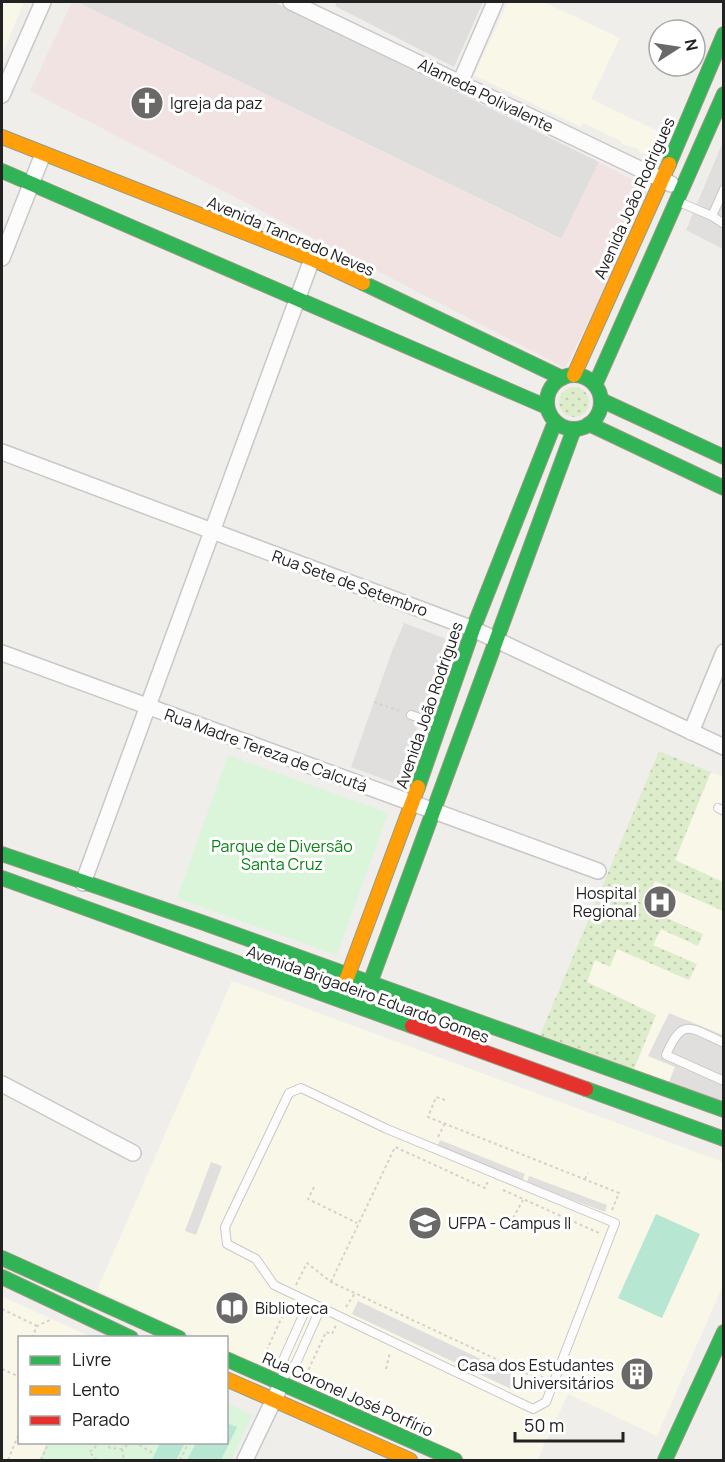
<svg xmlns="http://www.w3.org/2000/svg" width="725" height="1462" font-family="Manrope,sans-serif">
<defs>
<pattern id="grass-dots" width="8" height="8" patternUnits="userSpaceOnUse" patternTransform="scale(1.5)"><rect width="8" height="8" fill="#ddeccb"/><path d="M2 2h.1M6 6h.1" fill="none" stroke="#bdcaae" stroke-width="1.8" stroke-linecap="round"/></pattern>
</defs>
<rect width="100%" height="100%" fill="#f0eeeb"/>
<g fill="#dfdedc">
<path d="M77,2H274L599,162L562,239Z"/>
<path d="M337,2H483L454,67L335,6Z"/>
</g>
<path fill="#f1e3e1" d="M72,2H77L561,239L599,162L648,188L617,266L565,368L30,91Z"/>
<g fill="#f8f7e8">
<path d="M2,2H24L2,55Z"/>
<path d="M508,2H544L620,38L591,99L664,134L654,157L639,152L638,149L622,144L621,141L583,123L581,127L474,75Z"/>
<path d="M659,751L723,777V1102L540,1035Z"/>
<path d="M232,981L723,1162V1285L657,1436L568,1394L537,1460H468L227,1351L226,1338L197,1337L97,1290Z"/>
<path d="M2,1296L91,1337L20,1338V1442L47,1443L39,1460H2Z"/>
</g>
<g fill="url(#grass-dots)">
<circle cx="574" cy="402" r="15"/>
<path d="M659,751L711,772L675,860L723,882V911L655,881L644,908L703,934L698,946L661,929L653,945L697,964L689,980L617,949L610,967L595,960L587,982L656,1015L634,1069L540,1035Z"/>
</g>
<g fill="#daf5da">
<path d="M228,755L388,813L337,955L177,898Z"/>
<path d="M227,1403L252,1415L231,1460H39L47,1443L226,1442Z"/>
</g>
<g fill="#b7e6d2">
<path d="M656,1214L700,1234L662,1318L618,1298Z"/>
<path d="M227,1423L237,1427L221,1460H187L196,1443L226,1442Z"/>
<path d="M160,1443V1442L185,1443L176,1460H152Z"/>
</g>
<g fill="#e0dfde">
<path d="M723,142V249L686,230Z"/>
<path d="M404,623L449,640L397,784L351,767L391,654Z"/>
<path d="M669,1013L723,1035V1102L669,1082L675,1067L648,1056Z"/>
<path d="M440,1140L525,1174L522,1181L437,1147Z"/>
<path d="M211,1162L222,1166L196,1235L185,1231Z"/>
<path d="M529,1176L607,1205L605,1212L527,1183Z"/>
<path d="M358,1301L517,1376L511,1389L352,1314Z"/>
</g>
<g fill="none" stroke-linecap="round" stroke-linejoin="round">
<g stroke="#c9c8c7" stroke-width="10">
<g id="lane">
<path d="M679,202L712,216L724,224"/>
<path d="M712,216L724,189"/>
<path d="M411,715L438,724"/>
<path d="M718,808L724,811"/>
<path d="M724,1043C690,1028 683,1016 666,1055L724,1081"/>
<path d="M301,1088L387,1129L615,1223L546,1402L533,1409L274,1285L256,1259L227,1244L225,1227L289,1093Z"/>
<path d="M284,1377L296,1363L321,1307"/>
<path d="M282,1382L284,1358L309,1302"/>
</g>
</g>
<g stroke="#c9c8c7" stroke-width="18">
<g id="street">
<path d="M291,2L671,184"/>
<path d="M460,83L495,2"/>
<path d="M2,95L43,2"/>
<path d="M2,258L43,154"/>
<path d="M2,452L473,629L724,747"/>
<path d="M2,653L598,871"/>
<path d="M691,732L724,652"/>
<path d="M83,883L312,259"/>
<path d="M2,1084L133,1153"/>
<path d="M245,1460L278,1391"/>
</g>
</g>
<g stroke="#999a82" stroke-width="16">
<g id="fast">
<path d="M669,164L724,34"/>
<path d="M2,171L547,407"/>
<path d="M363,283L562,378"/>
<circle cx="574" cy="402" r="27"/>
<path d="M595,385L724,94"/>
<path d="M601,400L724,457"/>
<path d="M589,424L724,488"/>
<path d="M418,787L473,629L555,422"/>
<path d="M2,854L201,922L724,1110"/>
<path d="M2,878L412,1026"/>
<path d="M366,994L574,429"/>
<path d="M586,1089L724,1139"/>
<path d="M2,1258L179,1338"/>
<path d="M2,1277L131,1338"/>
<path d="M226,1359L455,1460"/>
<path d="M665,1460L724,1332"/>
</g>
</g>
<g stroke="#999a82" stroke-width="16">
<g id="slow">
<path d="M2,137L312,259L363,283"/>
<path d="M574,375L669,164"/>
<path d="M344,986L418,787"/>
<path d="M226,1379L410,1460"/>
</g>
</g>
<g stroke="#999a82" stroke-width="16">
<path id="jam" d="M412,1026L586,1089"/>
</g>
<g stroke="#dccecd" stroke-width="2" stroke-dasharray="3 3" stroke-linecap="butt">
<path d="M374,702L400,711"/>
<path d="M445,1100L436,1097L428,1117L619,1193L612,1210"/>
<path d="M438,1137L445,1123"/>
<path d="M585,1179L588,1173"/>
<path d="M314,1187L308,1199L357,1223"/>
<path d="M503,1190L599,1233"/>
<path d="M513,1218L523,1200"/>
<path d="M331,1282L395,1147L485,1188L487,1183L489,1184"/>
<path d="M296,1285L307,1263L331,1282L541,1380L547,1365"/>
<path d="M346,1307L355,1293"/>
<path d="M2,1309L37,1326"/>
<path d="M32,1338L37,1326L52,1319"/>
<path d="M264,1356L288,1304"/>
<path d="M2,1369L20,1377"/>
<path d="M386,1369L390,1352"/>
<path d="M306,1375L326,1332L332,1334L336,1325"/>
<path d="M104,1442L110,1448L122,1449L132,1442"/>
<path d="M134,1442L153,1453"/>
<path d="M122,1449L124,1460"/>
<path d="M8,1460L20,1431"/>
<path d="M41,1460L49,1442"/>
<path d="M97,1460L89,1452L94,1449L98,1442"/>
<path d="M180,1460L189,1442"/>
</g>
<use href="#lane" stroke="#fdfcfc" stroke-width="8"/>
<use href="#street" stroke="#fdfcfc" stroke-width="15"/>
<use href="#fast" stroke="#30b455" stroke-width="14"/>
<use href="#slow" stroke="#ff9f0a" stroke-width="14"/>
<use href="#jam" stroke="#e5322d" stroke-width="14"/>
</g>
<defs>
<g id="church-disc" transform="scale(1.725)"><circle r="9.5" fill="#6a6968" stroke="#fff"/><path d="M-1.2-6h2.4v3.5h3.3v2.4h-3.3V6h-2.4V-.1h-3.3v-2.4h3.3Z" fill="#fff"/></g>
<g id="hospital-disc" transform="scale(1.725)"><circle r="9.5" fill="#6a6968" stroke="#fff"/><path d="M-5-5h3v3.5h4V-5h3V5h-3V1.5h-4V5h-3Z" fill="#fff"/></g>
<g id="university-disc" transform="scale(1.725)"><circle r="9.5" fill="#6a6968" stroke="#fff"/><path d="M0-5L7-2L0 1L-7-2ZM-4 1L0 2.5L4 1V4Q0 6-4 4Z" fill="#fff"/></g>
<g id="library-disc" transform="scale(1.725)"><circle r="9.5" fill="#6a6968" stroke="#fff"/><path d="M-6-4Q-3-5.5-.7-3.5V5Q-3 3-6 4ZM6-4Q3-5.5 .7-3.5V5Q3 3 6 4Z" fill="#fff"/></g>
<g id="building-disc" transform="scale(1.725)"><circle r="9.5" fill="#6a6968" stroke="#fff"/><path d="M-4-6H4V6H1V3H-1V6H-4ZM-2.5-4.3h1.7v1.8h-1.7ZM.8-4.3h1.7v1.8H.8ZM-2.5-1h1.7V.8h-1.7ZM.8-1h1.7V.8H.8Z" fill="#fff"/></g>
</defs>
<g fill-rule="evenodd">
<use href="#church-disc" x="147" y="103"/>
<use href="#hospital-disc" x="660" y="902"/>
<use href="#university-disc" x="425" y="1223"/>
<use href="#library-disc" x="232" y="1308"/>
<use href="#building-disc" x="637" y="1374"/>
</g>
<g text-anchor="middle" stroke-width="6" stroke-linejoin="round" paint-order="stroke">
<g font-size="16" fill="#222" stroke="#fff">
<text transform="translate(486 95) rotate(26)" y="6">Alameda Polivalente</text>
<text transform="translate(634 198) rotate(-66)" y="6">Avenida João Rodrigues</text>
<text transform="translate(291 236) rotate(23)" y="6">Avenida Tancredo Neves</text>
<text transform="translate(350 583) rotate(20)" y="6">Rua Sete de Setembro</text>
<text transform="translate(429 705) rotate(-71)" y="6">Avenida João Rodrigues</text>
<text transform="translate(266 750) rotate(20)" y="6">Rua Madre Tereza de Calcutá</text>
<text transform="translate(368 994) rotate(20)" y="6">Avenida Brigadeiro Eduardo Gomes</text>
<text transform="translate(348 1394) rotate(24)" y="6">Rua Coronel José Porfírio</text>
</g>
<g font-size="16" fill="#222" stroke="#fff" text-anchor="start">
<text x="170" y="109">Igreja da paz</text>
<text x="637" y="899" text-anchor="end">Hospital<tspan x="637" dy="18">Regional</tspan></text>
<text x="448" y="1229">UFPA - Campus II</text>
<text x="255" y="1314">Biblioteca</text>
<text x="614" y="1371" text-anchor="end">Casa dos Estudantes<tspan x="614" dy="18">Universitários</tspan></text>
</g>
<g font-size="16" fill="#0c8416" stroke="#fff">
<text x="282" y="852">Parque de Diversão<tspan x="282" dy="18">Santa Cruz</tspan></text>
</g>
</g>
<rect width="725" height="1462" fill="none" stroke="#222222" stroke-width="6"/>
<rect x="18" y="1336" width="210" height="108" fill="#ffffff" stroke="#a7a7a7" stroke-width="1.5"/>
<rect x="30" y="1356" width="30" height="9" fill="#30b455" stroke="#a7a7a7" stroke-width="1.5"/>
<text x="72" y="1366" font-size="18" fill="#222222">Livre</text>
<rect x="30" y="1386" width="30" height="9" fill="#ff9f0a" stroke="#a7a7a7" stroke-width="1.5"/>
<text x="72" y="1396" font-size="18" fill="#222222">Lento</text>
<rect x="30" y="1416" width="30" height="9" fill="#e5322d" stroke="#a7a7a7" stroke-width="1.5"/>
<text x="72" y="1426" font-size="18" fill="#222222">Parado</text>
<g transform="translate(677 48) rotate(78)"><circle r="28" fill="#ffffff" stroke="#a7a7a7" stroke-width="1.5"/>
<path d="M0-4.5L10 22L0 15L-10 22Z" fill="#6a6968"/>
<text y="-9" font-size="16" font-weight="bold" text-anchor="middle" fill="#222222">N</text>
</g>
<path d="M515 1432v9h108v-9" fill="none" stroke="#222222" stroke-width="3"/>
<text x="524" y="1432" font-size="18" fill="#222222" stroke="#ffffff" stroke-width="4.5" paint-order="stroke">50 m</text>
</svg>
